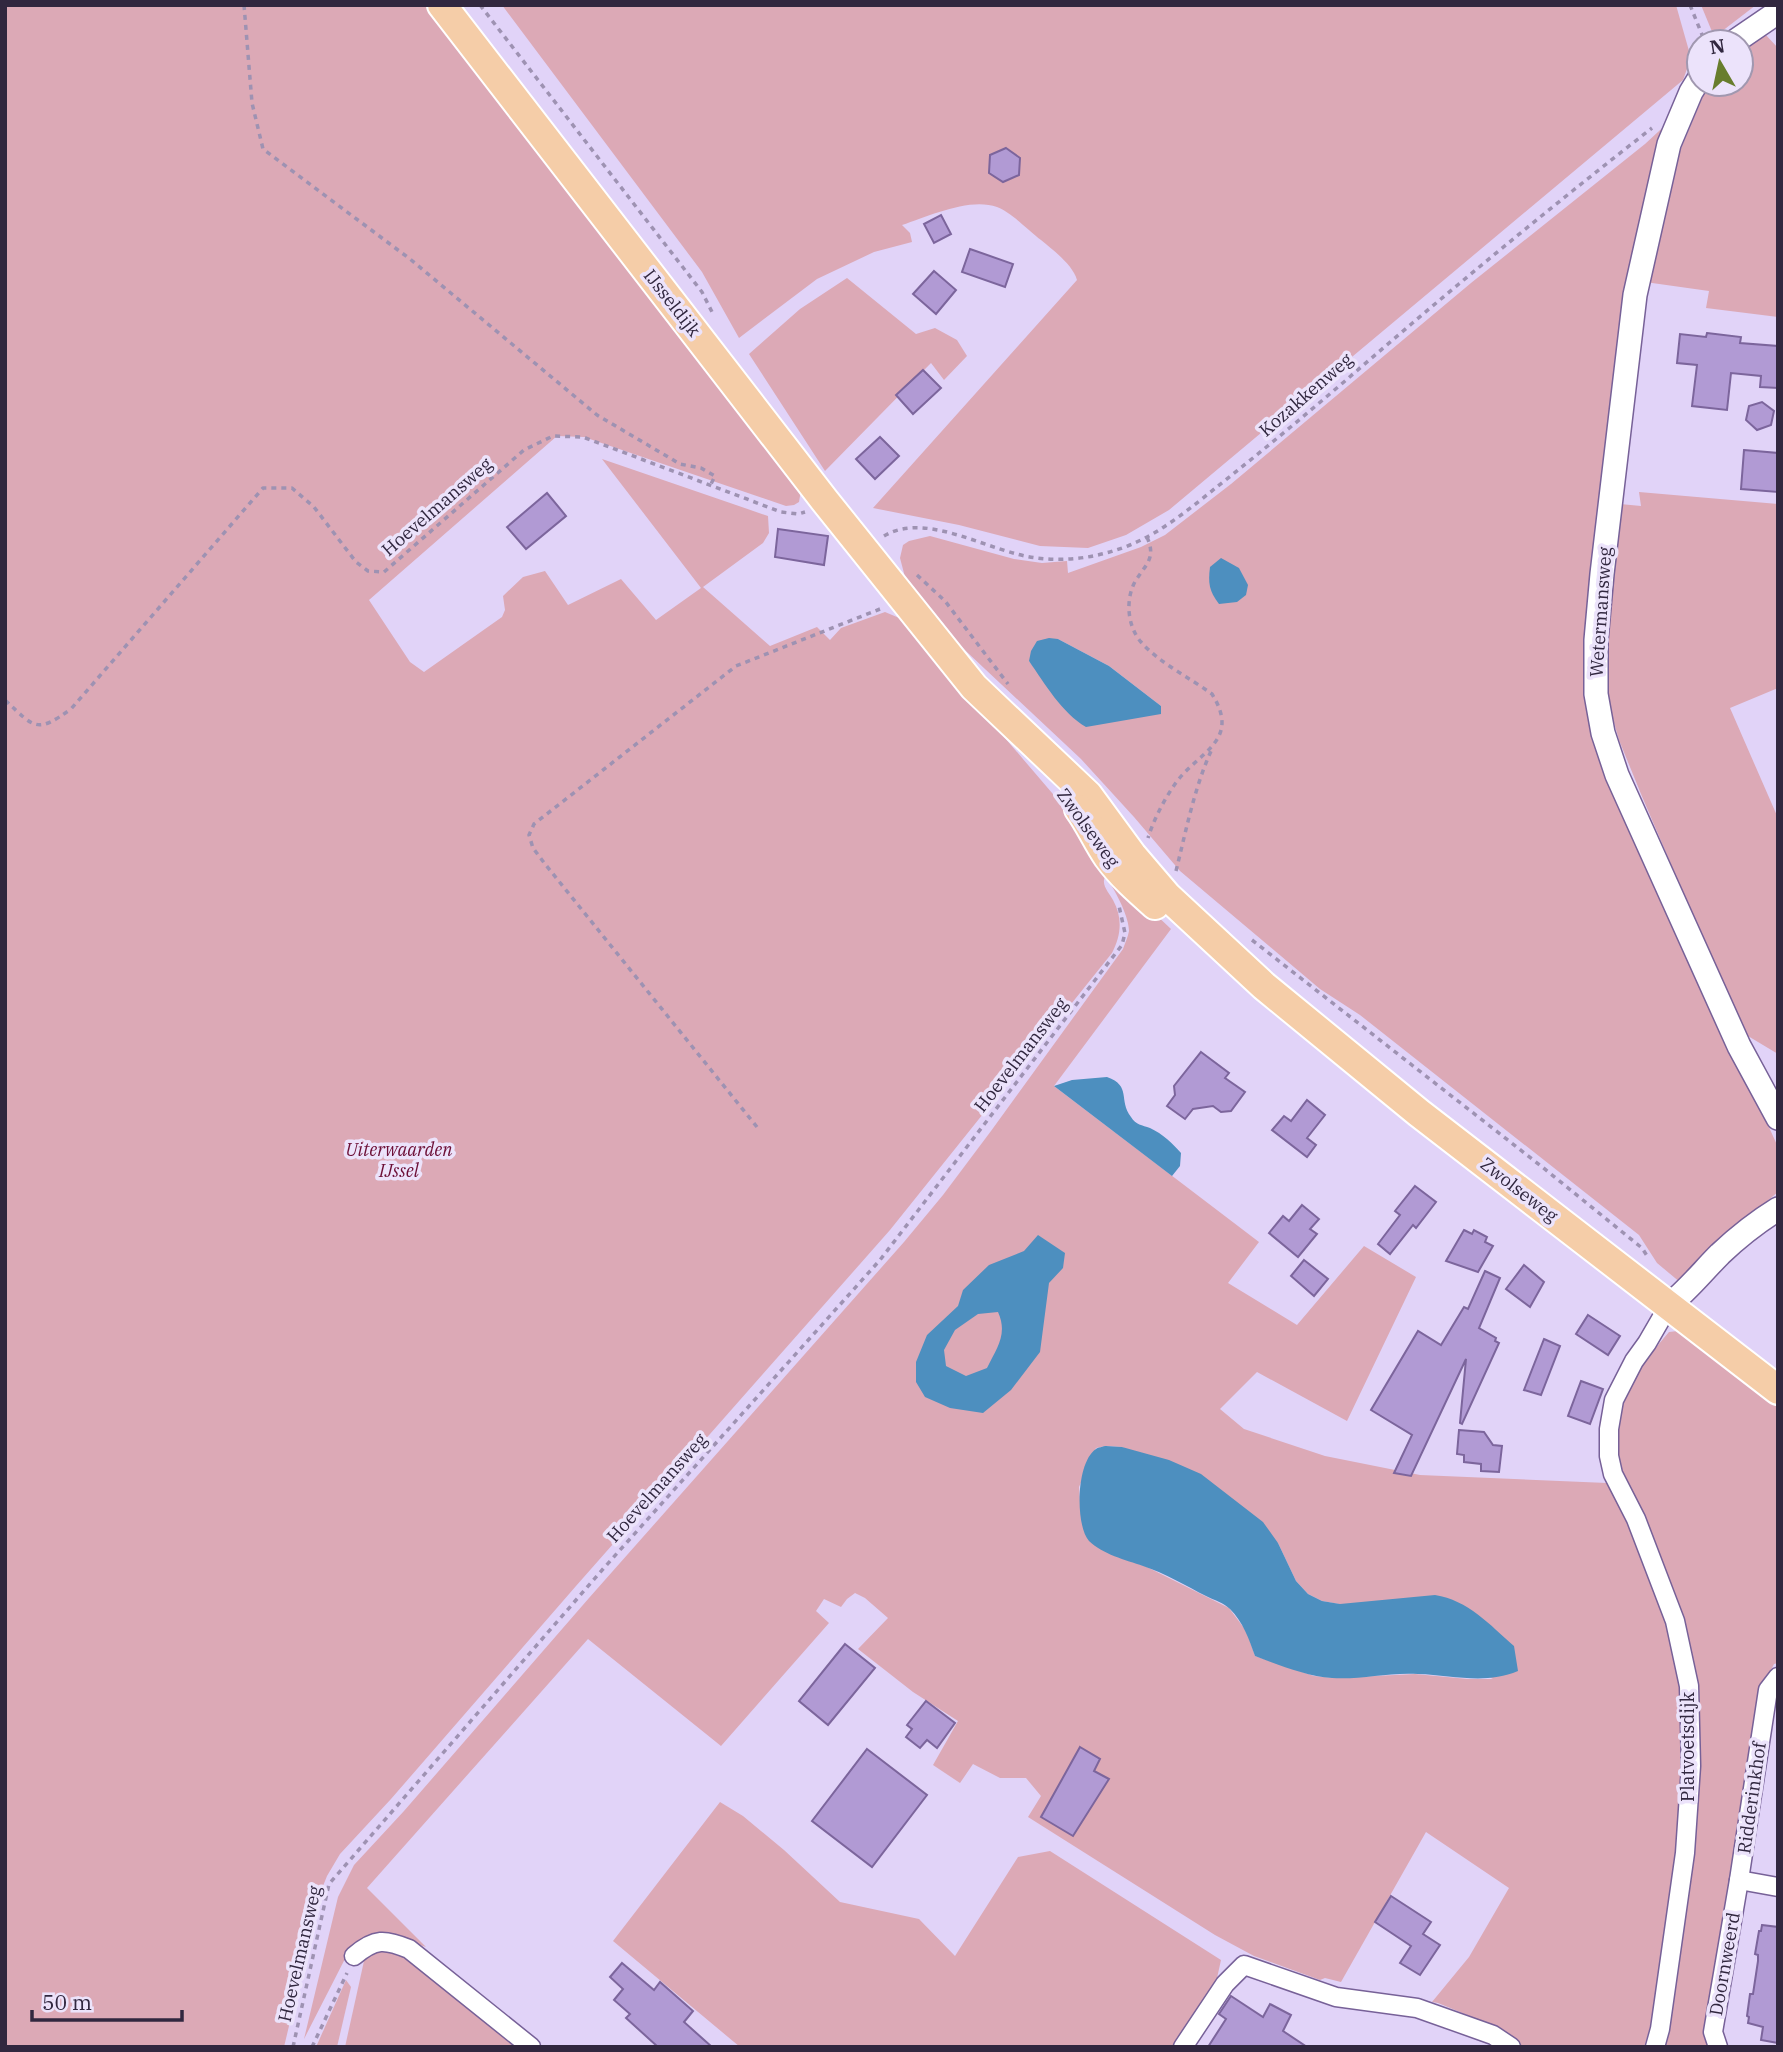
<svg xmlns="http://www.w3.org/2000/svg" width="1783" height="2052" font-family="'IBM Plex Serif',serif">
<rect width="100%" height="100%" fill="#e1d3f8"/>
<g fill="#dca9b6" fill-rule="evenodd">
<path d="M5,5H430L801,490L799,502L794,505L786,506L584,437L557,436L369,600L410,662L424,672L502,617L505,610L503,596L523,577L545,571L568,605L621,579L656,620L701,588L602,459L768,516L769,533L763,543L703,587L770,646L817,627L830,640L841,628L885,612L904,620L1088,835L1109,870C1107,873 1105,876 1104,880C1103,887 1110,894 1113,900C1123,918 1121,936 1112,953L890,1230L576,1586L391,1799L340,1854L327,1876L321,1891L284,2047H5Z"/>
<path d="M502,5H1676L1691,58L1683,80L1169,510L1126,535L1088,548L1040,546L959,525L873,508L1077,280C1073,265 1053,250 1041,240C1029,231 1011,212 997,207C970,197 929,216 902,225L910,233L912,242L874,252L817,279L739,338L702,272Z"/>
<path d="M1701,5H1756L1717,35L1713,34Z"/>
<path d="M1764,33L1778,48V317L1706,308L1709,291L1645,282L1666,184L1706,89L1710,84H1741V48Z"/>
<path d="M1672,119L1587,669L1678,928L1778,1147V1192L1726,1235L1681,1283L1657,1263L1639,1235L1360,1015L1320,989L1180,871L1134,817L1081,759L952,638L905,577L900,558L903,545L909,541L930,536L1014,559L1042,563L1067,561L1068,573L1141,547L1165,535L1231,484L1471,283L1645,144ZM1058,639L1109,666L1161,706L1070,714L1029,661Z"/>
<path d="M847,278L916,334L935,328L957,340L967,356L944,380L931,363L825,471L749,354L800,309Z"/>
<path d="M1639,492L1778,504V688L1730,708L1778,818V1054L1743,1033L1641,794L1619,740L1611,712L1605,670L1620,504L1641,506Z"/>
<path d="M1115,876L1171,929L1054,1086L1259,1242L1228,1283L1297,1325L1364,1246L1416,1277L1347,1421L1257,1372L1220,1409L1244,1429L1325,1456L1420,1475L1607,1483L1635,1535L1656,1591L1680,1672L1682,1743L1675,1875L1661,1992L1644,2047H1523L1472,2017L1438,2003L1432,2002L1469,1957L1509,1888L1426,1832L1341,1982L1325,1978L1320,1980L1254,1956L1215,1935L1028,1817L1041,1796L1026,1778H1000L973,1764L960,1783L933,1765L958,1721L913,1692L858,1649L888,1618L865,1598L855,1593L847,1599L841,1607L824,1599L816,1611L829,1623L721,1746L588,1639L367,1888L426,1947L405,1940L349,1951L304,2039L338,1897L354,1865L404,1811L589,1598L904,1242L943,1195L991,1131L1123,949C1125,943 1128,937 1129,931C1129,918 1118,896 1111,885ZM1106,1446L1122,1447L1278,1543L1296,1581L1308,1594L1322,1601L1339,1604L1493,1679H1468L1415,1674L1334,1678L1314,1676L1255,1656L1247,1632L1229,1608L1147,1567L1102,1549L1089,1540L1085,1532L1081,1514L1079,1487L1096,1448Z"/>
<path d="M1678,1331L1778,1406V1663L1774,1664L1766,1680L1708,2047H1662L1684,1923L1694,1792L1693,1703L1622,1480C1619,1462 1614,1445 1616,1426C1618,1392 1648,1357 1669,1332Z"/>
<path d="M720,1802L743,1816L784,1850L840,1902L919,1919L955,1956L1018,1857L1050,1851L1221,1960L1217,1978L1173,2047H740L613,1941Z"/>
<path d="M397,1950L477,2011L514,2047H345L364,1961L372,1951Z"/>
<path d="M346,1980L351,1987L337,2047H316Z"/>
</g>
<g fill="#4d8fbf" fill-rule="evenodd">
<path d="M1221,558L1239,568L1248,585L1246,595L1237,602L1219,604C1209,591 1208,583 1210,567Z"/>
<path d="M1049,638L1058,639L1109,666L1161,706V714L1086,727C1062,713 1045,684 1029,661L1031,651L1037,641Z"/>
<path d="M1107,1077C1132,1086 1118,1100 1131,1117C1136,1125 1142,1125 1150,1128C1163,1134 1172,1143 1181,1153L1180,1166L1172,1176L1054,1086L1072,1080Z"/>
<path d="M1038,1235L1065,1253L1063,1268L1049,1283L1040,1352L1011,1390L983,1413L950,1408L925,1397L916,1382V1362L927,1335L958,1306L963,1290L989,1265L1024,1251ZM998,1312C1008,1334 997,1348 987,1368L966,1376L946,1366L944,1350L955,1330L978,1314Z"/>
<path d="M1106,1446L1122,1447L1169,1460L1201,1474L1263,1522L1278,1543L1296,1581L1308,1594L1322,1601L1340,1604L1435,1595C1468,1600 1490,1625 1514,1646L1518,1671C1485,1685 1452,1675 1418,1674C1389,1672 1360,1680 1332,1678C1306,1676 1279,1665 1255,1656C1249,1639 1243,1622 1230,1609C1224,1603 1214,1600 1206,1596C1186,1586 1165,1573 1143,1566C1126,1560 1102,1554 1089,1541C1075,1525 1076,1462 1096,1449C1097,1448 1104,1446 1106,1446Z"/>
</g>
<g fill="#b19ad4" stroke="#7c659c" stroke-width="2">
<path d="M1006,148L1020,158L1019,175L1003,182L989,173L990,155Z"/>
<path d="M941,215L951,234L934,243L924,224Z"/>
<path d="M970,249L1013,264L1005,287L962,272Z"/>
<path d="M934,271L956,290L936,314L913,294Z"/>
<path d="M1707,333L1741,337L1740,343L1778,346V388L1760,387L1761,376L1731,373L1727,410L1692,406L1697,365L1677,363L1680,334L1706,337Z"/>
<path d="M923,370L941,388L913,414L896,395Z"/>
<path d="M1762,402L1774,411L1771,425L1757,430L1746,420L1749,406Z"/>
<path d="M880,437L899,456L875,479L856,459Z"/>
<path d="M1744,450L1778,453V492L1741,489Z"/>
<path d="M547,493L566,516L526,549L507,527Z"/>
<path d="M778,529L828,536L824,565L775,557Z"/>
<path d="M1201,1052L1229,1073L1225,1078L1245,1092L1231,1111L1221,1112L1213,1106L1193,1109L1185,1119L1167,1106L1175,1095L1174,1086Z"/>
<path d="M1307,1100L1325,1115L1307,1138L1316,1145L1307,1157L1272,1130L1284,1116L1291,1121Z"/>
<path d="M1415,1186L1436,1202L1416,1228L1413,1225L1390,1254L1378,1244L1400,1215L1395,1211Z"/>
<path d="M1302,1205L1319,1219L1310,1229L1317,1234L1298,1257L1269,1233L1283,1216L1289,1221Z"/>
<path d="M1464,1230L1472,1234L1474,1230L1487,1237L1485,1242L1493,1246L1478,1272L1446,1261Z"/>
<path d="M1304,1260L1328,1279L1314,1296L1291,1276Z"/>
<path d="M1524,1265L1544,1282L1530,1307L1506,1289Z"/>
<path d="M1485,1271L1500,1278L1479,1328L1496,1338L1495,1341L1499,1343L1462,1424L1460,1423L1466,1359L1411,1476L1394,1473L1412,1435L1371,1410L1418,1331L1441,1345L1464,1307L1468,1309Z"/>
<path d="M1588,1315L1620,1336L1608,1355L1576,1334Z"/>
<path d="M1544,1339L1560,1346L1541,1395L1524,1390Z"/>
<path d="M1581,1381L1603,1389L1590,1424L1568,1416Z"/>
<path d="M1459,1430L1484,1432L1493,1445L1502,1446L1499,1472L1481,1471V1464L1464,1462V1455L1457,1454Z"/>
<path d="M845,1644L875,1668L828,1725L799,1701Z"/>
<path d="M926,1701L955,1723L937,1748L927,1740L920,1748L906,1737L912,1729L907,1725Z"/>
<path d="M1080,1747L1100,1759L1094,1771L1109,1779L1073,1836L1041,1817Z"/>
<path d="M867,1749L927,1795L872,1867L812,1821Z"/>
<path d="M1391,1896L1431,1922L1423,1934L1440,1945L1420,1975L1400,1963L1411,1946L1375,1922Z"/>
<path d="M1762,1925L1778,1927V2043L1761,2040L1763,2027L1748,2023L1749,2017L1747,2016L1750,1994H1753L1758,1961V1955L1755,1954L1759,1931H1761Z"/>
<path d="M622,1963L654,1990L660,1982L693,2011L684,2022L712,2047H658L626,2018L630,2014L614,2000L623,1989L610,1977Z"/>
<path d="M1231,1996L1263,2017L1270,2004L1291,2015L1283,2031L1307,2047H1208L1226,2019L1219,2014Z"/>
</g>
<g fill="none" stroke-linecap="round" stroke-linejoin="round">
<g stroke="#776198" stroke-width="21">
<g id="minor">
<path d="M1739,1880L1778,1887"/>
<path d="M354,1956C375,1938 385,1939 409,1949L531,2047"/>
<path d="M1183,2047L1225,1984L1244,1965L1336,1997L1417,2008L1493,2035L1511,2047"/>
<path d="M1655,2047L1660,2029L1685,1853L1691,1766L1689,1686L1675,1621L1636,1519L1613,1474L1609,1456V1429L1614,1400L1634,1361L1647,1343L1669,1305"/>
<path d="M1718,2047L1713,2032L1739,1880L1768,1690L1778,1677"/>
</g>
</g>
<g stroke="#776198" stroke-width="26">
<g id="tertiary">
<path d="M1734,42L1778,12"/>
<path d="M1699,79L1691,92L1669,144L1635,295L1602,574L1596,640V694L1603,733L1617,775L1739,1046L1778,1118"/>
<path d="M1669,1305C1688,1290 1703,1271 1720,1254C1738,1237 1757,1222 1778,1209"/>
</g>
</g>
<g stroke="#fff" stroke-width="32">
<g id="primary">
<path d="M442,5L825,501L974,687L1088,795L1132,855L1167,896L1264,986L1419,1113L1778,1390"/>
<path d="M1079,809C1090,824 1097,841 1108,857C1121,875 1138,890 1155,905"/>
</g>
</g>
<g stroke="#9e92b2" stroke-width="3.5" stroke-dasharray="5 5" stroke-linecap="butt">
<path d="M244,5L252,103L263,149L410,259L597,415L680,464L701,468L715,476L711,484"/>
<path d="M480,5L702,292L714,316"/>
<path d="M1690,5L1705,42"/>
<path d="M884,536C927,510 990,553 1037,558C1069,562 1100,557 1130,545C1162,532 1192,507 1218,486C1261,452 1303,417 1345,381C1445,294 1547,210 1652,128"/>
<path d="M1147,537C1156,558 1147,563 1136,580C1125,598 1127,626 1141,642C1158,662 1190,678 1212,694C1242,742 1197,752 1175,784C1164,800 1154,819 1148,838"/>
<path d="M917,575L945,601L1008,684"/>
<path d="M5,700C35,728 36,734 71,709L263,488H292L314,507L356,562L368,571L384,572L524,450L553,436L583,437L781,512L798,514L805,512"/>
<path d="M1176,871C1186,831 1194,789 1211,751"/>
<path d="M1252,940L1541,1166L1642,1248L1649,1259"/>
<path d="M757,1127L545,864L533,848L529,835L534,824L736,666L880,609"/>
<path d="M293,2047L329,1884L603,1569L880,1260L1122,945L1125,933L1119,906"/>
<path d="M312,2047L347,1973"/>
</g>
<use href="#minor" stroke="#fff" stroke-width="18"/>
<use href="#tertiary" stroke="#fff" stroke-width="23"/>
<use href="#primary" stroke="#f5cda8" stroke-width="28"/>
</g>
<g text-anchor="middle" stroke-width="7" stroke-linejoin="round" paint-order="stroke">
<g font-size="18" fill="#31273f" stroke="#ece3fb">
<text transform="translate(672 303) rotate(52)" y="6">IJsseldijk</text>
<text transform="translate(1306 395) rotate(-41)" y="6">Kozakkenweg</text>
<text transform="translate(437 507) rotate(-41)" y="6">Hoevelmansweg</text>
<text transform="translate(1601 612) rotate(-86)" y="6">Wetermansweg</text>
<text transform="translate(1088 828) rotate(54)" y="6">Zwolseweg</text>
<text transform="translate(1021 1055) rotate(-52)" y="6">Hoevelmansweg</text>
<text transform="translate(1519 1190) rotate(38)" y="6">Zwolseweg</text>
<text transform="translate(657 1488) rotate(-48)" y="6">Hoevelmansweg</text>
<text transform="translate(1688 1747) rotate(-90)" y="6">Platvoetsdijk</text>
<text transform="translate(1752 1798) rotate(-82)" y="6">Ridderinkhof</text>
<text transform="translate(300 1954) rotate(-77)" y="6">Hoevelmansweg</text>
<text transform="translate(1725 1964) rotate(-80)" y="6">Doornweerd</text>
</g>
<g font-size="18" font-style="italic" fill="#6c0e36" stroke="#ece3fb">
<text x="399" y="1156">Uiterwaarden<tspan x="399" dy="21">IJssel</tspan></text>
</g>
</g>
<rect width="1783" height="2052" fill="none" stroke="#31273f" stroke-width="14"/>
<g transform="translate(1720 63) rotate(351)"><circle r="33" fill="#ece3fb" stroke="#a198b0" stroke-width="2"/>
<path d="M0-5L12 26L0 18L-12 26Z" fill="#687d2d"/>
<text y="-10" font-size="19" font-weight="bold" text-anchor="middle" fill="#31273f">N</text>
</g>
<path d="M32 2010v10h150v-10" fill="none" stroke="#31273f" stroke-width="3.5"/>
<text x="42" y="2010" font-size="21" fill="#31273f" stroke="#ece3fb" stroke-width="5" paint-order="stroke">50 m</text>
</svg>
